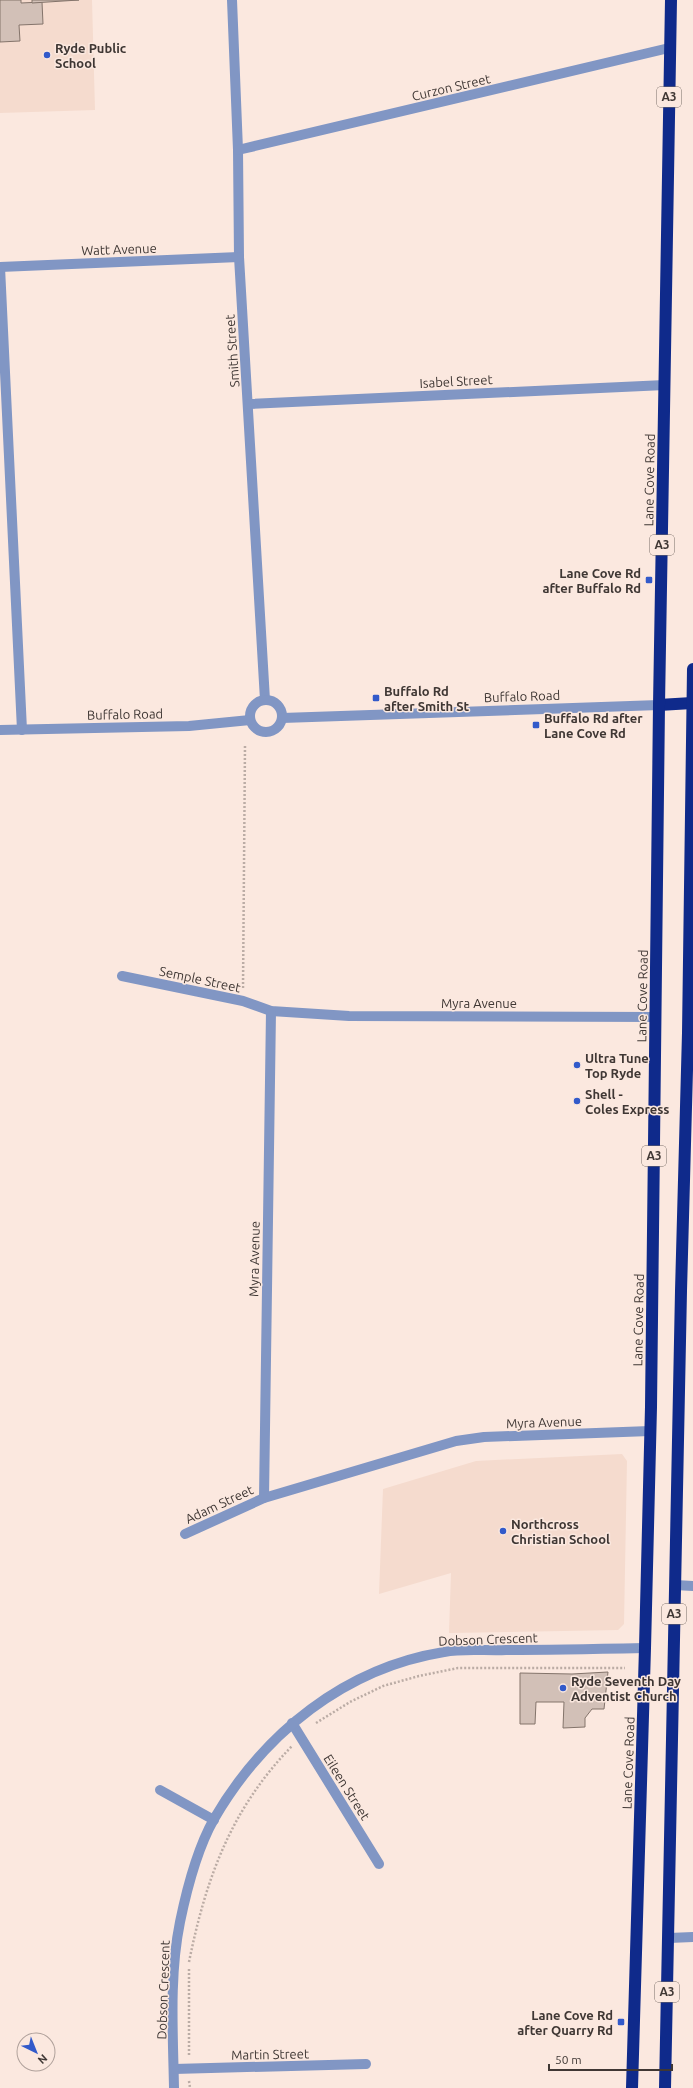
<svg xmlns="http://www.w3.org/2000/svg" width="693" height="2088" font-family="Ubuntu,sans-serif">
<rect width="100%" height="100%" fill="#fbe8df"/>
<g fill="#f5dbce">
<path d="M0,0H92L95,110L0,113Z"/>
<path d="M622,1454L627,1461L624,1624L618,1630L449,1633L451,1573L379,1594L383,1489L476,1461Z"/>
</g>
<g fill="#d2c0b7" stroke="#84746b">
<path d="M0,0H21V3L42,2L43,24L19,25L20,41L0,42Z"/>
<path d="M32,0H79L32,3Z"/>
<path d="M608,1672L604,1709H592L585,1718V1727L563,1728L564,1702H536L535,1724H520V1673L572,1674Z"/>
</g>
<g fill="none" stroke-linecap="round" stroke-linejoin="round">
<g stroke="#bbaca5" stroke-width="2.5" stroke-dasharray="2 2" stroke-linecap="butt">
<path d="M243,988L245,745"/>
<path d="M316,1723L350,1702L383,1686L419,1676L458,1668H625"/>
<path d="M189,1962C206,1878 231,1809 292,1746"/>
<path d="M189,1969V2056"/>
<path d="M189,2081L190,2088"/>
</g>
<g stroke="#8196c4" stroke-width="10">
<path d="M232,0L238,150L239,257L265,700"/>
<path d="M238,150L669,48"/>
<path d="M0,267L22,730"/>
<path d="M0,267L239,257"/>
<path d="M249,404L665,385"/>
<circle cx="266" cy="716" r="16"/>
<path d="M282,718L659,705"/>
<path d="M0,730L189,726L250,720"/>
<path d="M122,976L243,1001L271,1011L349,1016L656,1017"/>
<path d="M264,1498L271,1011"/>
<path d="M185,1534L264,1498L456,1441L484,1437L650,1431"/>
<path d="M675,1585L693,1586"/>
<path d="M292,1723L379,1864"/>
<path d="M160,1790L214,1820"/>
<path d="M669,1938L693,1937"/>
<path d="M174,2069L366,2064"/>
<path d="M174,2088C173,2033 169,1976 180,1922C187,1888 197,1849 214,1819C264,1733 345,1668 444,1652C464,1648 486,1651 506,1650C553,1650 599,1649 645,1648"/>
</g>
<g stroke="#0f2a8b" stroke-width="12">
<path d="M659,705L692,703"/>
<path d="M632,2088L645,1648L651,1407L659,705L671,0"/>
<path d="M665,2088L681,1291L688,1033L693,669"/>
</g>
</g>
<g fill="#325aca" stroke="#fbe8df" stroke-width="1.5">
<circle cx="47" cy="55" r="4"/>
<rect x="645" y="576" width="8" height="8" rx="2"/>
<rect x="372" y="694" width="8" height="8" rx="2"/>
<rect x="532" y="721" width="8" height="8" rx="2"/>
<circle cx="577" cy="1065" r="4"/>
<circle cx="577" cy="1101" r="4"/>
<circle cx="503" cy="1531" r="4"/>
<circle cx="563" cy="1688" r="4"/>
<rect x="617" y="2018" width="8" height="8" rx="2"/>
</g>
<g text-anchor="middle" stroke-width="3" stroke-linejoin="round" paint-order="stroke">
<g fill="#fbe8df" stroke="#776c67" stroke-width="1">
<rect x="657" y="87" width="24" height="20" rx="3"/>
<rect x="650" y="535" width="24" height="20" rx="3"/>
<rect x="642" y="1146" width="24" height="20" rx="3"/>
<rect x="662" y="1604" width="24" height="20" rx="3"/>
<rect x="655" y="1982" width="24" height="20" rx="3"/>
</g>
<g font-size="12" font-weight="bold" fill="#3f3734">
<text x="669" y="101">A3</text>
<text x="662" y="549">A3</text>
<text x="654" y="1160">A3</text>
<text x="674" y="1618">A3</text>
<text x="667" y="1996">A3</text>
</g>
<g font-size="13" font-weight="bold" fill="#3f3734" stroke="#fbe8df" text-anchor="start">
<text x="55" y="53">Ryde Public<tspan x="55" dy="15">School</tspan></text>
<text x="641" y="578" text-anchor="end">Lane Cove Rd<tspan x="641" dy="15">after Buffalo Rd</tspan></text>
<text x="384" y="696">Buffalo Rd<tspan x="384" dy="15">after Smith St</tspan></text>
<text x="544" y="723">Buffalo Rd after<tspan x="544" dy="15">Lane Cove Rd</tspan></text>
<text x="585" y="1063">Ultra Tune<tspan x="585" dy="15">Top Ryde</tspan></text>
<text x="585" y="1099">Shell -<tspan x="585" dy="15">Coles Express</tspan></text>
<text x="511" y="1529">Northcross<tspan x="511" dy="15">Christian School</tspan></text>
<text x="571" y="1686">Ryde Seventh Day<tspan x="571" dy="15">Adventist Church</tspan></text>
<text x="613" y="2020" text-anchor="end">Lane Cove Rd<tspan x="613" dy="15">after Quarry Rd</tspan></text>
</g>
<g font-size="13" fill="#3f3734" stroke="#fbe8df">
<text transform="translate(451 87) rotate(-13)" y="5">Curzon Street</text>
<text transform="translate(119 249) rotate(-2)" y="5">Watt Avenue</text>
<text transform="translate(232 351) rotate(-94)" y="5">Smith Street</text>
<text transform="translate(456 381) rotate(-3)" y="5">Isabel Street</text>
<text transform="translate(649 480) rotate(-89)" y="5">Lane Cove Road</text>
<text transform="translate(522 696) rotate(-2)" y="5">Buffalo Road</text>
<text transform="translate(125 714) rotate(-1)" y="5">Buffalo Road</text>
<text transform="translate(200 979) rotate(12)" y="5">Semple Street</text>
<text transform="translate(642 996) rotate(-89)" y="5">Lane Cove Road</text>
<text x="479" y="1008">Myra Avenue</text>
<text transform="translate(254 1259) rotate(-89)" y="5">Myra Avenue</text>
<text transform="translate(638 1320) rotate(-89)" y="5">Lane Cove Road</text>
<text transform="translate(544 1422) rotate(-2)" y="5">Myra Avenue</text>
<text transform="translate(219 1504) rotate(-25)" y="5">Adam Street</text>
<text transform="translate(488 1639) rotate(-2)" y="5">Dobson Crescent</text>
<text transform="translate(628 1763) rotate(-88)" y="5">Lane Cove Road</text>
<text transform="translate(347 1787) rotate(58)" y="5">Eileen Street</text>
<text transform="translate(163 1990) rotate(-88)" y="5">Dobson Crescent</text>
<text transform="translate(270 2054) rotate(-1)" y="5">Martin Street</text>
</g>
</g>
<g transform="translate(36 2052) rotate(137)"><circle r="19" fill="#fbe8df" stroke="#b0a19b"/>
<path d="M0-3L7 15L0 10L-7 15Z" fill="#325aca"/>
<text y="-6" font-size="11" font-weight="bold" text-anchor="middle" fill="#3f3734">N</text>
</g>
<path d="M549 2064v6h123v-6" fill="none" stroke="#3f3734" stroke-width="2"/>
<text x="555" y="2064" font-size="12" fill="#3f3734" stroke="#fbe8df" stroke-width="3" paint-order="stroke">50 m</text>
</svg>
